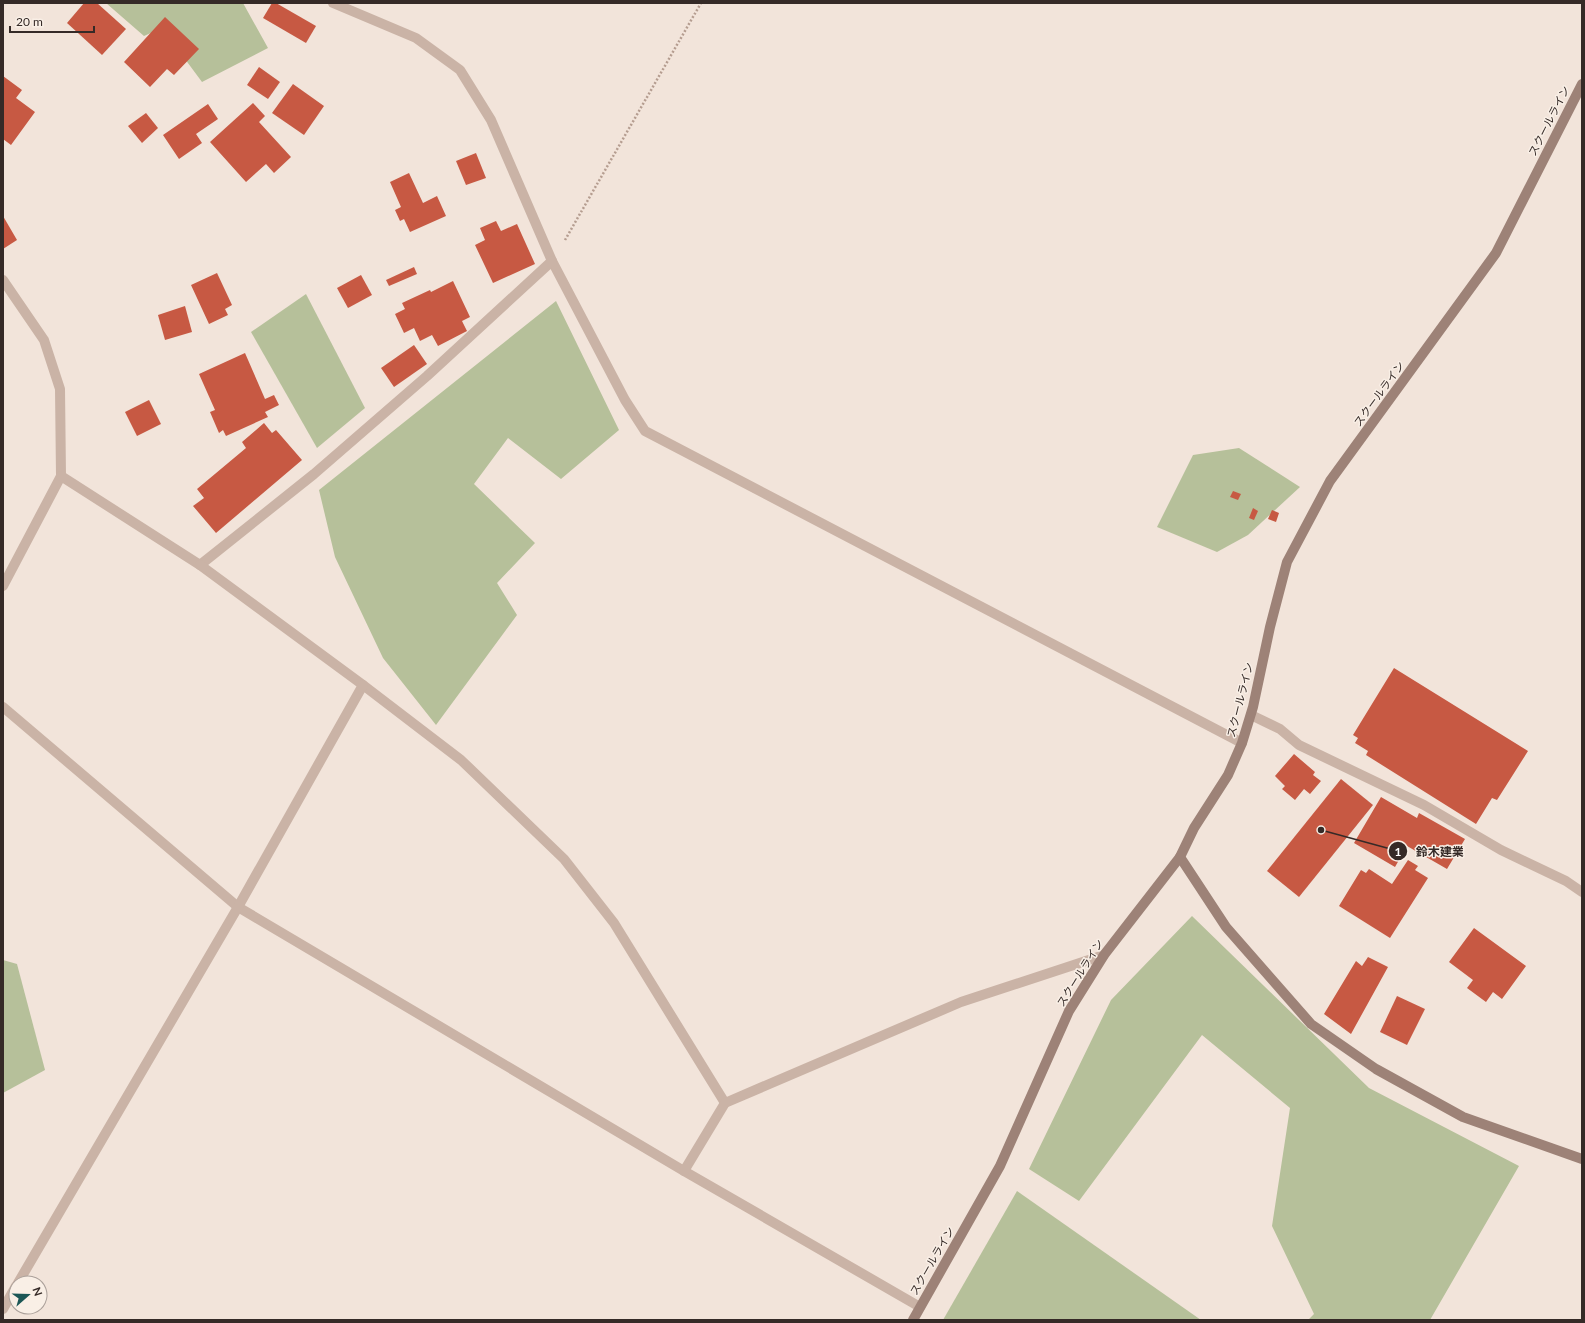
<svg xmlns="http://www.w3.org/2000/svg" width="1585" height="1323" font-family="Lato,'Noto Sans JP',sans-serif">
<rect width="100%" height="100%" fill="#f2e4da"/>
<g fill="#b6c09a">
<path d="M106,3H243L268,48L202,82L162,28L144,36Z"/>
<path d="M306,294L365,408L317,448L251,332Z"/>
<path d="M556,301L619,430L561,479L508,438L474,484L535,543L497,583L517,615L436,725L383,658L335,557L319,490Z"/>
<path d="M1239,448L1300,487L1248,535L1217,552L1157,527L1193,455Z"/>
<path d="M1192,916L1369,1088L1519,1166L1430,1320H1308L1314,1314L1272,1226L1290,1108L1202,1035L1079,1201L1029,1169L1111,1000Z"/>
<path d="M3,960L17,964L45,1070L3,1093Z"/>
<path d="M1017,1191L1201,1320H943Z"/>
</g>
<g fill="#c75943">
<path d="M84,3H97L126,29L102,55L67,23Z"/>
<path d="M272,3H276L316,26L306,43L263,18Z"/>
<path d="M165,17L199,49L174,75L167,69L150,87L124,62Z"/>
<path d="M259,67L280,82L268,99L247,85Z"/>
<path d="M3,76L22,90L16,98L35,112L11,145L3,139Z"/>
<path d="M293,84L324,106L304,135L272,113Z"/>
<path d="M253,103L265,116L259,122L291,157L274,173L266,164L246,182L210,142Z"/>
<path d="M208,104L218,119L196,134L202,143L179,159L163,135Z"/>
<path d="M146,113L158,128L142,143L128,126Z"/>
<path d="M476,153L486,178L466,185L456,161Z"/>
<path d="M409,173L423,203L437,196L446,216L410,232L404,219L400,221L395,210L401,207L390,182Z"/>
<path d="M3,216L17,240L3,249Z"/>
<path d="M496,221L501,231L517,224L535,264L493,283L475,245L485,240L480,228Z"/>
<path d="M414,267L417,274L389,286L386,280Z"/>
<path d="M217,273L232,305L225,309L228,315L209,324L191,285Z"/>
<path d="M361,275L372,295L348,308L337,288Z"/>
<path d="M453,281L470,317L462,321L467,331L438,346L432,335L420,341L414,328L404,333L395,314L405,309L402,303L430,290L431,292Z"/>
<path d="M185,306L192,332L165,340L158,315Z"/>
<path d="M414,345L427,364L394,387L381,368Z"/>
<path d="M245,353L265,399L274,395L279,405L265,412L268,417L226,436L223,430L219,433L210,412L215,410L199,374Z"/>
<path d="M149,400L161,424L137,436L125,412Z"/>
<path d="M264,423L272,433L276,430L302,460L216,533L193,506L204,498L197,489L246,448L242,442Z"/>
<path d="M1233,491L1241,494L1238,500L1230,497Z"/>
<path d="M1253,508L1258,511L1254,520L1249,518Z"/>
<path d="M1272,510L1279,513L1276,522L1268,519Z"/>
<path d="M1394,668L1528,751L1497,800L1492,798L1476,824L1366,755L1368,751L1355,743L1358,738L1353,735Z"/>
<path d="M1294,754L1315,772L1313,775L1321,781L1310,794L1304,789L1295,800L1282,789L1285,786L1275,776Z"/>
<path d="M1341,779L1373,805L1299,897L1267,871Z"/>
<path d="M1381,797L1417,818L1419,813L1465,839L1447,869L1407,846L1395,867L1354,843Z"/>
<path d="M1408,860L1418,866L1415,870L1428,878L1390,938L1339,906L1361,870L1366,873L1369,869L1392,884Z"/>
<path d="M1474,928L1526,966L1502,999L1493,992L1486,1002L1467,988L1473,980L1449,962Z"/>
<path d="M1368,957L1388,967L1351,1034L1324,1014L1356,961L1362,966Z"/>
<path d="M1397,996L1425,1009L1407,1045L1380,1032Z"/>
</g>
<g fill="none" stroke-linecap="round" stroke-linejoin="round">
<path stroke="#b59d90" stroke-width="2.5" stroke-dasharray="2 2" stroke-linecap="butt" d="M565,240L701,3"/>
<g stroke="#cab3a6" stroke-width="10">
<path d="M333,3L416,38L460,70L491,120L552,261L625,400L645,431L1242,743"/>
<path d="M3,280L44,340L60,389L61,476L3,586"/>
<path d="M61,476L200,565L314,474L427,376L552,261"/>
<path d="M200,565L363,685L461,760L564,859L614,923L725,1103"/>
<path d="M3,707L238,907L684,1171L920,1307"/>
<path d="M1251,715L1280,729L1299,745L1424,805L1501,850L1566,881L1582,892"/>
<path d="M684,1171L725,1103L961,1002L1104,955"/>
<path d="M18,1283L238,907L363,685"/>
<path d="M3,1309L16,1286"/>
</g>
<g stroke="#9d8277" stroke-width="10">
<path d="M1180,857L1226,927L1311,1024L1376,1069L1463,1117L1582,1159"/>
<path d="M913,1320L1000,1166L1069,1011L1104,955L1180,857L1194,828L1228,775L1242,743L1253,707L1270,627L1287,562L1330,481L1496,253L1582,84"/>
</g>
</g>
<g text-anchor="middle" stroke-width="3" stroke-linejoin="round" paint-order="stroke">
<g font-size="11" fill="#352a27" stroke="#f9efe6">
<text transform="translate(1549 121) rotate(-63)" y="4">スクールライン</text>
<text transform="translate(1379 394) rotate(-54)" y="4">スクールライン</text>
<text transform="translate(1240 700) rotate(-76)" y="4">スクールライン</text>
<text transform="translate(1080 973) rotate(-58)" y="4">スクールライン</text>
<text transform="translate(932 1261) rotate(-60)" y="4">スクールライン</text>
</g>
</g>
<path fill="none" stroke="#352a27" stroke-width="1.5" d="M1321 830L1398 851"/>
<g fill="#352a27" stroke="#f9efe6" stroke-width="1.5">
<circle cx="1321" cy="830" r="4"/>
<circle cx="1398" cy="851" r="10"/>
</g>
<g font-size="12" text-anchor="middle" font-weight="bold" fill="#fff">
<text x="1398" y="856">1</text>
</g>
<g font-size="12" text-anchor="middle" font-weight="bold" fill="#352a27" stroke="#f9efe6" stroke-width="3" stroke-linejoin="round" paint-order="stroke">
<text x="1440" y="856">鈴木建業</text>
</g>
<rect width="1585" height="1323" fill="none" stroke="#352a27" stroke-width="8"/>
<g transform="translate(28 1295) rotate(70)"><circle r="19" fill="#f9efe6" stroke="#aba09a"/>
<path d="M0-3L7 15L0 10L-7 15Z" fill="#1c5756"/>
<text y="-6" font-size="11" font-weight="bold" text-anchor="middle" fill="#352a27">N</text>
</g>
<path d="M10 26v6h84v-6" fill="none" stroke="#352a27" stroke-width="2"/>
<text x="16" y="26" font-size="12" fill="#352a27" stroke="#f9efe6" stroke-width="3" paint-order="stroke">20 m</text>
</svg>
